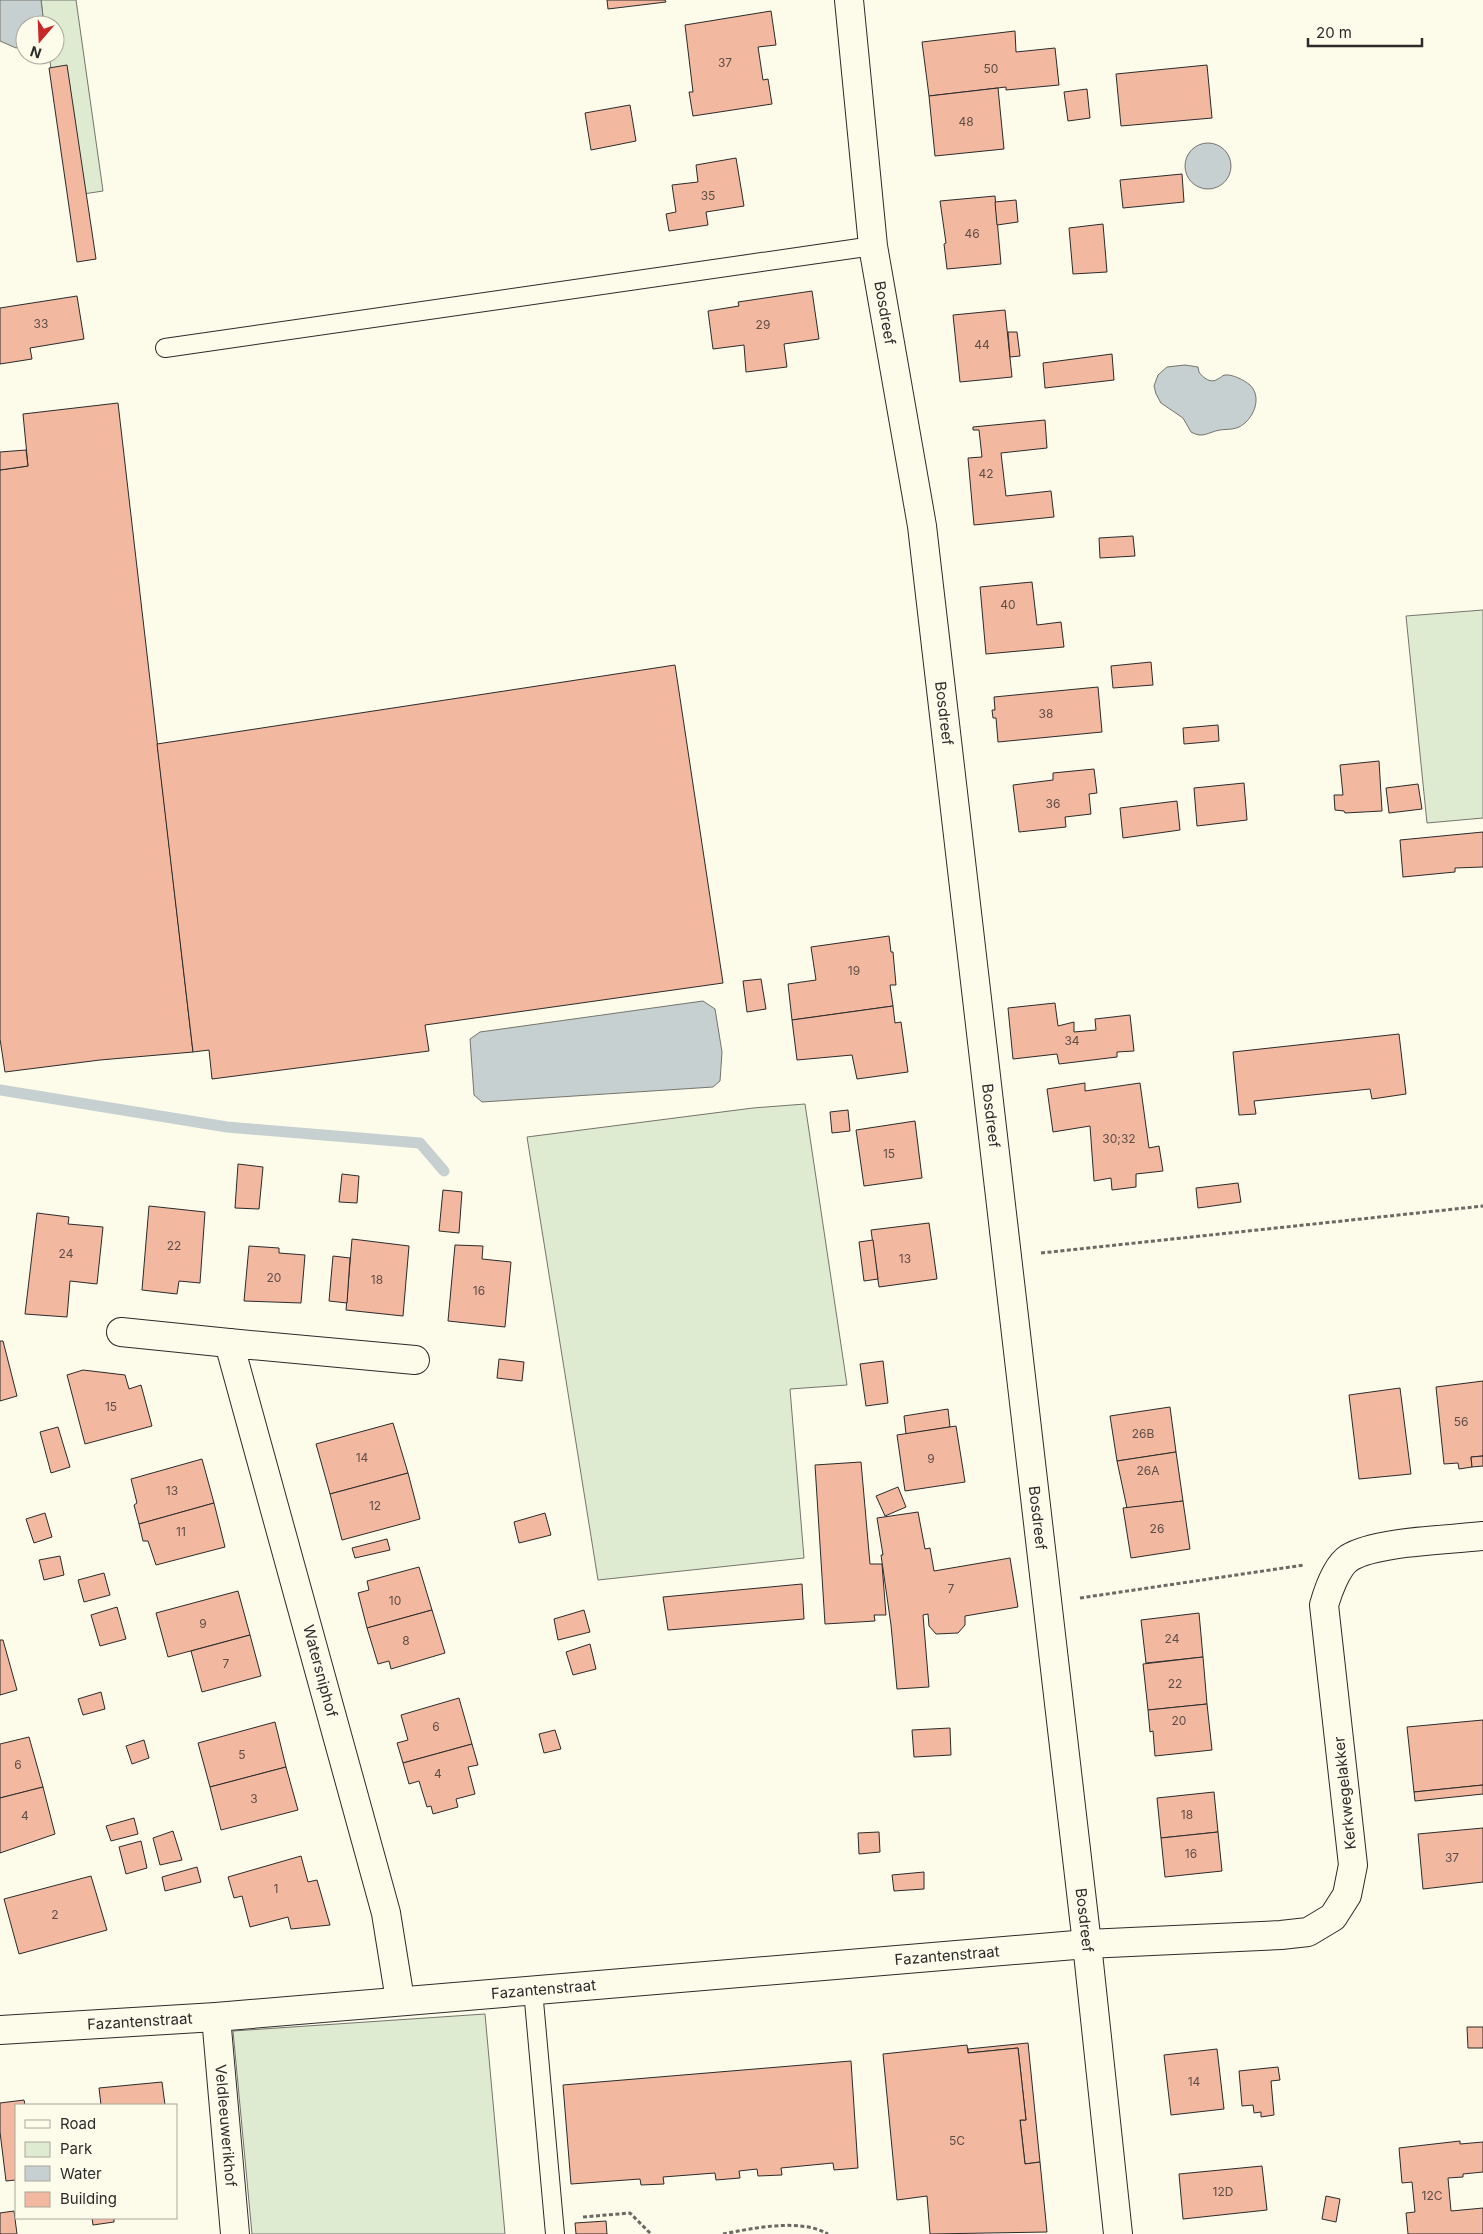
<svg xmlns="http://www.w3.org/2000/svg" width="1483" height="2234" font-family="Inter,sans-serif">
<rect width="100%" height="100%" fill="#fdfbea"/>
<g fill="#deebd1" stroke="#74746e">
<path d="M41,0H76L103,191L70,196L49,55H55V25H44Z"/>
<path d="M1483,610V818L1427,823L1406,616Z"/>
<path d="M805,1104L847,1385L790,1389L804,1558L598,1580L527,1137L753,1108Z"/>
<path d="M485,2014L505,2234H252L233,2031Z"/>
</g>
<g fill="#c7d0d0" stroke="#74746e">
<path d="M0,0H41L44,25H25V45L16,48L0,41Z"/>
<circle cx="1208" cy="166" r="23"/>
<path d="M1185,365L1198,367L1199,372C1203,378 1211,384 1218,379C1222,377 1221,376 1225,375C1232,374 1244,380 1250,385C1263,398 1253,420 1239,427C1232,430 1227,429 1220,430C1208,432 1203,439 1191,432L1183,418L1161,403L1156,394L1154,386L1158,375L1167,367Z"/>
<path d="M703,1001L715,1009L722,1052L720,1081L713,1087L482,1102L474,1095L470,1039L480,1032Z"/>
</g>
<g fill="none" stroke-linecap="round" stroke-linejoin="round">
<path stroke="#c7d0d0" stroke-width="11" d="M0,1090L227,1127L420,1143L444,1171"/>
</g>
<g fill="#f2b8a0" stroke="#2b2b2b">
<path d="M607,0H665L666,2L608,9Z"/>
<path d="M771,11L776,45L758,47L763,80L768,79L772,104L693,116L689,92H693L685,25Z"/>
<path d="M1015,31L1016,52L1055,48L1059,85L1006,90V87L929,96L922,42Z"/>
<path d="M67,65L96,259L77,262L49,68Z"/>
<path d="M1207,65L1212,118L1121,126L1116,74Z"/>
<path d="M998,88L1004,149L935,156L929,96Z"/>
<path d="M1087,89L1090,118L1068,121L1064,92Z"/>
<path d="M630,105L636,141L591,150L585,113Z"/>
<path d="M736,158L744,206L706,212L708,225L669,231L666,214L676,212L672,185L698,182L696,165Z"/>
<path d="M1182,174L1184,202L1123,208L1120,180Z"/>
<path d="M995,196L1001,264L947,269L944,244L946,243L940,201Z"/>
<path d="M1016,200L1018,222L997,225L995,202Z"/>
<path d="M1103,224L1107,272L1073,274L1069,228Z"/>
<path d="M812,291L819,339L784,344L787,367L746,372L744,345L713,349L708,311L739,306L738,302Z"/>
<path d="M77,296L84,339L30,348L32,359L0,364V308Z"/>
<path d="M1005,310L1012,377L960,382L953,315Z"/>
<path d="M1008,332H1017L1020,356L1010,357Z"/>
<path d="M1112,354L1114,380L1045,388L1043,363Z"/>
<path d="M118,403L193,1052L100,1060L5,1072L0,1039V470L28,466L23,414Z"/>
<path d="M1045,420L1047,448L1001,453L1006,496L1051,491L1054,517L974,525L968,458L982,457L979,430H973V427Z"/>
<path d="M26,450L28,466L0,470V452Z"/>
<path d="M1133,536L1135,556L1100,558L1099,538Z"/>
<path d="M1032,582L1037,625L1061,622L1064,647L986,654L980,587Z"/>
<path d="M1151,662L1153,685L1113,688L1111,666Z"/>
<path d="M675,665L723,983L425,1025L429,1051L212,1079L209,1050L193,1052L157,744Z"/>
<path d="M1098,687L1102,732L998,742L996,718H993L992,710H995L994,697Z"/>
<path d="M1218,725L1219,741L1184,744L1183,728Z"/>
<path d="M1379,761L1382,811L1345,813L1344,811L1335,810L1334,795H1343L1340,765Z"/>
<path d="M1094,769L1097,793L1089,794L1091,814L1065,817L1066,827L1019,832L1013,785L1053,780V773Z"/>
<path d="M1244,783L1247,820L1197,826L1194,788Z"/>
<path d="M1418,784L1422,809L1389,813L1386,788Z"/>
<path d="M1177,801L1180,830L1123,838L1120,808Z"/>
<path d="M1483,832V867L1455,868V872L1403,877L1400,840Z"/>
<path d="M889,936L891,952H893L896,985H890L893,1006L792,1020L788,984L816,980L811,947Z"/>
<path d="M761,979L766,1009L747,1012L743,981Z"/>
<path d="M1055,1003L1058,1026L1074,1022V1032L1096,1030L1095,1019L1130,1015L1134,1051L1117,1052V1057L1059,1064L1057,1054L1013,1059L1008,1008Z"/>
<path d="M893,1006L895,1023L901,1022L908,1072L857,1079L852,1055L797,1060L792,1020Z"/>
<path d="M1399,1034L1406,1094L1372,1099L1370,1089L1254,1101L1256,1114L1239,1115L1233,1052Z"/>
<path d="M1085,1083V1091L1140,1083L1149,1148L1159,1146L1163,1171L1136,1174V1187L1112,1190L1111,1178L1094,1181L1090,1126L1053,1132L1047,1089Z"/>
<path d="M848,1110L850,1131L832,1133L830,1112Z"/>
<path d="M915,1121L922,1178L864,1186L856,1130Z"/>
<path d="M238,1164L263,1167L259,1209L235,1208Z"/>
<path d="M342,1174L359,1176L357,1203L339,1202Z"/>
<path d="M1238,1183L1241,1202L1198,1208L1196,1188Z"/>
<path d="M443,1190L462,1192L459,1233L439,1231Z"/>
<path d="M149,1206L205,1212L200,1283L179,1281L177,1294L142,1290Z"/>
<path d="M37,1213L69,1217L68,1224L103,1227L97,1284L70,1281L67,1317L25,1314Z"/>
<path d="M929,1223L937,1279L879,1287L871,1230Z"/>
<path d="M352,1239L409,1246L403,1316L346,1310Z"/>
<path d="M873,1240L878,1279L864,1281L859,1242Z"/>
<path d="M455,1245L483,1246L482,1259L511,1262L505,1327L448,1321Z"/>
<path d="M249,1246L279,1248V1253L305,1255L301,1303L244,1301Z"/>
<path d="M333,1256L350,1258L347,1303L329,1301Z"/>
<path d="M0,1341H3L17,1396L0,1401Z"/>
<path d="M499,1359L524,1362L522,1381L497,1378Z"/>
<path d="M883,1361L888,1403L866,1406L860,1364Z"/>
<path d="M83,1370L125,1375L129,1389L141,1385L152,1426L85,1444L67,1375Z"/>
<path d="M1483,1381V1456L1471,1457L1472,1467L1459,1469L1458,1463L1444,1464L1436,1387Z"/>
<path d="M1400,1388L1411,1474L1359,1479L1349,1395Z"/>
<path d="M1170,1407L1176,1452L1117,1461L1110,1416Z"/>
<path d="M948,1409L950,1427L906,1434L904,1416Z"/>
<path d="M393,1423L408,1473L330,1494L316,1444Z"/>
<path d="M956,1426L965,1482L905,1491L897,1435Z"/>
<path d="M58,1427L70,1467L51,1473L40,1432Z"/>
<path d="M1176,1452L1183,1501L1127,1508L1117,1461Z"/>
<path d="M1483,1456V1466L1472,1467L1471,1457Z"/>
<path d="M202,1459L214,1503L139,1524L134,1505L137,1503L131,1479Z"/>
<path d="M861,1462L870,1564H882L886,1615H874L875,1621L825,1624L815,1465Z"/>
<path d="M408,1473L420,1519L342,1540L330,1494Z"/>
<path d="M898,1487L906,1507L885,1516L876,1496Z"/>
<path d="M1183,1501L1190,1549L1131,1558L1123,1508Z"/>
<path d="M214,1503L225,1547L156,1565L148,1541H143L139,1524Z"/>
<path d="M918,1512L925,1549L930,1548L934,1571L1010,1558L1018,1607L965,1616V1625L958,1633L936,1634L929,1626L928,1614L923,1615L929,1687L897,1689L891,1625L881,1555H883L877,1518Z"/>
<path d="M45,1513L52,1537L34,1543L26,1519Z"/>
<path d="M545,1513L551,1535L519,1543L514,1522Z"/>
<path d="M387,1539L390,1550L355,1558L352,1548Z"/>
<path d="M60,1556L64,1575L44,1580L39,1560Z"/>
<path d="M419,1567L432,1610L367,1628L358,1593L369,1590L367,1581Z"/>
<path d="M104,1573L110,1595L84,1602L78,1580Z"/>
<path d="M802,1584L804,1619L668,1630L663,1597Z"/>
<path d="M238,1591L250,1635L168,1657L156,1613Z"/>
<path d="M117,1607L126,1639L100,1646L91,1615Z"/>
<path d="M432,1610L445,1653L391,1669L389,1661L378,1664L367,1628Z"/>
<path d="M584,1610L590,1632L558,1640L554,1619Z"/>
<path d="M1199,1613L1203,1657L1146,1663L1141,1620Z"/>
<path d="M250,1635L261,1676L202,1692L191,1651Z"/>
<path d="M0,1640H3L17,1690L0,1695Z"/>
<path d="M590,1644L596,1669L573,1675L566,1652Z"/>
<path d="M1203,1657L1207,1704L1148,1710L1143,1664Z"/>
<path d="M101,1692L105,1709L83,1715L78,1699Z"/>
<path d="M459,1698L472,1744L403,1763L397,1743L408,1740L401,1715Z"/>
<path d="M1207,1704L1212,1750L1155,1756L1153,1731L1150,1732L1148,1710Z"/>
<path d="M1483,1720V1785L1414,1792L1407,1727Z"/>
<path d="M275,1722L286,1767L210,1787L198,1743Z"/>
<path d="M950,1728L951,1755L914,1757L912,1730Z"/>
<path d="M555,1730L561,1749L544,1753L539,1734Z"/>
<path d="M29,1737L43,1787L0,1798V1744Z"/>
<path d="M144,1740L149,1758L132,1764L126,1746Z"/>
<path d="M472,1744L478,1765L468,1767L475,1794L456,1799L458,1807L433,1814L431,1806L427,1807L419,1781L409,1784L403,1763Z"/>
<path d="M286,1767L298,1810L221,1830L210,1787Z"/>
<path d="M1483,1785V1794L1415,1801L1414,1792Z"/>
<path d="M43,1787L55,1834L0,1853V1798Z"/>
<path d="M1214,1792L1218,1832L1161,1838L1157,1798Z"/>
<path d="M134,1818L138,1834L111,1841L106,1826Z"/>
<path d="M1483,1828V1882L1423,1889L1418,1834Z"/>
<path d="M173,1831L182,1860L160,1865L153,1838Z"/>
<path d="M879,1832L880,1852L859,1854L858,1833Z"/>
<path d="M1218,1832L1222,1871L1165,1877L1161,1838Z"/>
<path d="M141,1841L147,1868L126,1874L119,1847Z"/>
<path d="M301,1856L308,1882L317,1880L330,1925L291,1929L288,1917L250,1927L242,1896L234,1898L228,1877Z"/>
<path d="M197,1867L201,1882L165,1891L162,1877Z"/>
<path d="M924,1872V1889L894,1891L892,1875Z"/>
<path d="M91,1876L107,1930L19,1954L4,1899Z"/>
<path d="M1467,2027H1483V2048H1468Z"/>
<path d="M1028,2043L1040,2162L1025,2164L1020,2120H1026L1018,2048L968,2053V2049Z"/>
<path d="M967,2045L968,2053L1018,2048L1026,2120H1020L1025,2164L1040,2162L1047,2232L930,2234L927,2196L897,2200L883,2054Z"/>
<path d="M1217,2049L1224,2109L1171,2115L1164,2055Z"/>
<path d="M851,2061L858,2168L834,2170L833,2163L781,2168L782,2175L758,2176L757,2169L739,2171L740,2178L716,2180L715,2173L663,2177L664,2184L641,2185L640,2179L571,2184L563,2085Z"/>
<path d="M1278,2067L1280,2080L1271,2081L1274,2115L1261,2117V2112L1254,2113L1253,2105L1242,2106L1239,2071Z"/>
<path d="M162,2082L165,2105H101L99,2088Z"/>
<path d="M24,2100L25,2105H16V2180L6,2181L0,2132V2103Z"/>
<path d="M1460,2141V2144L1483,2142V2172L1463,2174V2177L1448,2178L1451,2211L1483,2208V2234H1408L1406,2213L1415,2212L1412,2182L1402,2183L1399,2148Z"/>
<path d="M1262,2166L1267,2210L1183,2219L1179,2174Z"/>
<path d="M1326,2196L1340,2199L1336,2222L1322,2219Z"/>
<path d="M14,2211L17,2234H0V2213Z"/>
<path d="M92,2218H114V2222L93,2225Z"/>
<path d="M606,2221L607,2234H576L575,2223Z"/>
</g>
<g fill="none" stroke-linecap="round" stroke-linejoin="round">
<g stroke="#2b2b2b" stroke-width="20">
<g id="lane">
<path d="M165,348L873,246"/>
<path d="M533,1990L555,2234"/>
</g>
</g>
<g stroke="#2b2b2b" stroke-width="30">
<g id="street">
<path id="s1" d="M849,0L873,246L922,526L1087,1944L1118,2234"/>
<path d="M121,1332L229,1343"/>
<path d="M400,2000L386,1913L229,1343L415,1360"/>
<path id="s2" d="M216,2017L235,2234"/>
<path id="s3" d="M0,2030L216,2017L1087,1944L1281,1935L1308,1932L1333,1917L1347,1895L1353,1865L1324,1605C1328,1591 1337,1566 1349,1558C1376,1541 1450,1540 1483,1536"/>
</g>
</g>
<g stroke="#6a6964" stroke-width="3" stroke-dasharray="4 2.5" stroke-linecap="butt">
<path d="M1041,1253L1483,1206"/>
<path d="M1080,1598L1304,1565"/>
<path d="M583,2217L630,2213L651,2234"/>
<path d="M723,2234C754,2228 800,2218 828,2234"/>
</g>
<use href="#lane" stroke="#fdfbea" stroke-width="18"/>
<use href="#street" stroke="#fdfbea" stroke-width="28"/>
</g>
<g text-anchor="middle" stroke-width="4" stroke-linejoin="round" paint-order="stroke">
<g font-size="12" fill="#5d4e48">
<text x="725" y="67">37</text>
<text x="991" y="73">50</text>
<text x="966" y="126">48</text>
<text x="708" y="200">35</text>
<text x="972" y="238">46</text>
<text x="41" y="328">33</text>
<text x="763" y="329">29</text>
<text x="982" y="349">44</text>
<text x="986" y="478">42</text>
<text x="1008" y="609">40</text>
<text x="1046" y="718">38</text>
<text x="1053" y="808">36</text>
<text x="854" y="975">19</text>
<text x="1072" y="1045">34</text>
<text x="1119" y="1143">30;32</text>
<text x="889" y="1158">15</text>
<text x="174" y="1250">22</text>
<text x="66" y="1258">24</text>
<text x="905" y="1263">13</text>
<text x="274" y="1282">20</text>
<text x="377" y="1284">18</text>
<text x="479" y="1295">16</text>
<text x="111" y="1411">15</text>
<text x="1461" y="1426">56</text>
<text x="1143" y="1438">26B</text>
<text x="362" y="1462">14</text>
<text x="931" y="1463">9</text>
<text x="1148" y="1475">26A</text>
<text x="172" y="1495">13</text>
<text x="375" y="1510">12</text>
<text x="1157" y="1533">26</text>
<text x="181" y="1536">11</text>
<text x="951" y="1593">7</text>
<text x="395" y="1605">10</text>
<text x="203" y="1628">9</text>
<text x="1172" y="1643">24</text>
<text x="406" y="1645">8</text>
<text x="226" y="1668">7</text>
<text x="1175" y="1688">22</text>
<text x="1179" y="1725">20</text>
<text x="436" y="1731">6</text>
<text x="242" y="1759">5</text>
<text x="18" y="1769">6</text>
<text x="438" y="1778">4</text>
<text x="254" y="1803">3</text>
<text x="1187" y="1819">18</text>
<text x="25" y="1820">4</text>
<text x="1191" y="1858">16</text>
<text x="1452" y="1862">37</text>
<text x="276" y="1893">1</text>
<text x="55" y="1919">2</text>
<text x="1194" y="2086">14</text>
<text x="957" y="2145">5C</text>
<text x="1223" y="2196">12D</text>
<text x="1432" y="2200">12C</text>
</g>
<g font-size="15" fill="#2b2b2b" stroke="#fdfbea">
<text dy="5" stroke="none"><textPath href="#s1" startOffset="315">Bosdreef</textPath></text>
<text dy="5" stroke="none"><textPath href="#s1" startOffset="720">Bosdreef</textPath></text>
<text dy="5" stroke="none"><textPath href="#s1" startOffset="1125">Bosdreef</textPath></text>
<text dy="5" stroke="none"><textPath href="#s1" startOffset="1530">Bosdreef</textPath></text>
<text transform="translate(320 1671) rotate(75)" y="5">Watersniphof</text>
<text transform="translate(1345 1793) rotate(-96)" y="5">Kerkwegelakker</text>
<text dy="5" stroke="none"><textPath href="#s1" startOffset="1935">Bosdreef</textPath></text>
<text dy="5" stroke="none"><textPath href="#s3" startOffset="950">Fazantenstraat</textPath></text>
<text dy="5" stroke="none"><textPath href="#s3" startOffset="545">Fazantenstraat</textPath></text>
<text dy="5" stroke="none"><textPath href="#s3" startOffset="140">Fazantenstraat</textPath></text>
<text dy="5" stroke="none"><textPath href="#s2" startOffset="109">Veldleeuwerikhof</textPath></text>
</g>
</g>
<rect x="15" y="2104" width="162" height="115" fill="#fdfbea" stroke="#a9a89e"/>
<rect x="25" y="2120" width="25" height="8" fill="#fdfbea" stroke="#a9a89e"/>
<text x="60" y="2129" font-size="15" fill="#2b2b2b">Road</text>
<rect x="25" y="2142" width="25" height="15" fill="#deebd1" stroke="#a9a89e"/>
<text x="60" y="2154" font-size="15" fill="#2b2b2b">Park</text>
<rect x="25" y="2166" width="25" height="15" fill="#c7d0d0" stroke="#a9a89e"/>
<text x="60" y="2179" font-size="15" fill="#2b2b2b">Water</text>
<rect x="25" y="2192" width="25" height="15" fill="#f2b8a0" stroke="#a9a89e"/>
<text x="60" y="2204" font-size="15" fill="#2b2b2b">Building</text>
<g transform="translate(40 40) rotate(199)"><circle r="24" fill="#fdfbea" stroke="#a9a89e"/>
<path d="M0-4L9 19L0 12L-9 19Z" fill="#c62828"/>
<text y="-8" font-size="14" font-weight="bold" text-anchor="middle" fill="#2b2b2b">N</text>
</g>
<path d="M1308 38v8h114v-8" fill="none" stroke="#2b2b2b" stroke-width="2.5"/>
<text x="1316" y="38" font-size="15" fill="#2b2b2b" stroke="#fdfbea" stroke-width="4" paint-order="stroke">20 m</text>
</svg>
